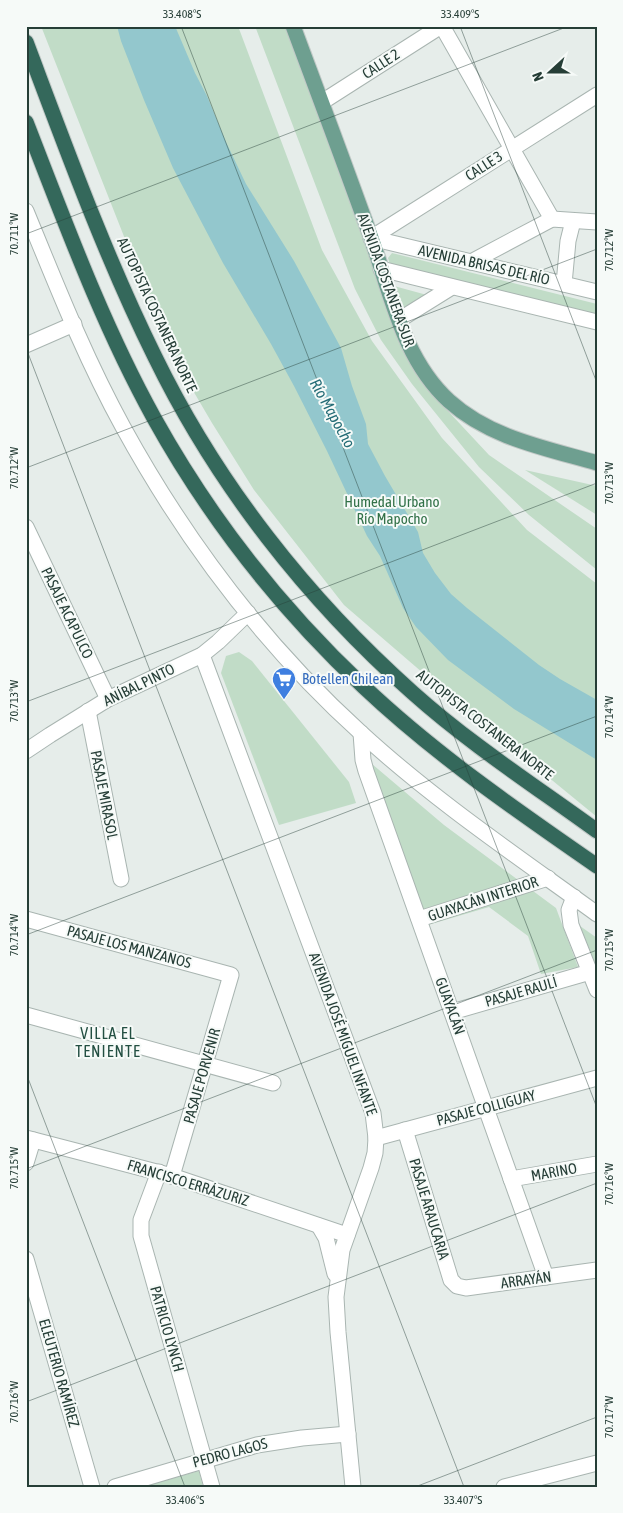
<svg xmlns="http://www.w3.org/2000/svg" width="623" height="1513" font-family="'Asap Condensed',sans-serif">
<rect width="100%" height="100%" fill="#e6edea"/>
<g fill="#c1dcc7">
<path d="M41,26H238L322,250L372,341L442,438L527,530L597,584V817L459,704L344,605L254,490L212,423L168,348Z"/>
<path d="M255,26H285L406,356L421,379L448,411L489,455L597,529V570L529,515L479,467L412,384L381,340L355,289Z"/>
<path d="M392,253L597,304V317L390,264L388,258Z"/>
<path d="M394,286L427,295L402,310Z"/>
<path d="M525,470L597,486V515Z"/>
<path d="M239,652L252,661L349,782L356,803L279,825L221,673L226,656Z"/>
<path d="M372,764L444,825L556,908L578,967L541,974L528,936L489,907L428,925L373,777Z"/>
<path d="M580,926L597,938V968Z"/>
<path d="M199,1471L203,1487H142Z"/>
</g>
<path fill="#93c7cd" d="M117,26H175L195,73L207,96L226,142L246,184L294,261L341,348L352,386L366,424L368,444L385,476L418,532L423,553L435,573L451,594L467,608L539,665L560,679L597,700V760L514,709L448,660L416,627L403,608L380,556L367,536L327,451L294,386L271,344L223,263L173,168L144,100L121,41Z"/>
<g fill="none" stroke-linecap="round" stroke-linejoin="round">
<g stroke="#a9b5b1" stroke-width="17">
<g id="minor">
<path d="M442,26L552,219"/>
<path d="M322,102L441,26"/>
<path d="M26,211C56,284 85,358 123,427C185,540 265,646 361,733C434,800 517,856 597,914"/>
<path d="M371,238L597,95"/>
<path d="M371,238L597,292"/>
<path d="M471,262L552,219L597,222"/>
<path d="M381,269L597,322"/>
<path d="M564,284L568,241L573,221"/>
<path d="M399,320L452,287"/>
<path d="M26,345L74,324"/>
<path d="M26,527L108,699"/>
<path d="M202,655L373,1113L376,1138L375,1153L371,1168L342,1250L336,1297L338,1332L353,1487"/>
<path d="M88,711L121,879"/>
<path d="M361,733L363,760L366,771L546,1277"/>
<path d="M26,751L50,735L108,699L202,655L218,642L248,613"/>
<path d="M574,897L569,910L571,925L597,990"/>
<path d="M26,919L231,975L172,1176"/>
<path d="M419,919L548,878"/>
<path d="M452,1012L590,972"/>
<path d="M26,1015L273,1083"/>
<path d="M405,1130L451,1280L457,1286L466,1288L597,1270"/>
<path d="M26,1138L172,1176L347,1235"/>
<path d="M376,1138L597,1078"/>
<path d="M26,1163L33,1140"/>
<path d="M159,1172L141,1220V1236L212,1487"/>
<path d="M511,1179L597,1164"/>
<path d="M319,1226L326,1238L335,1274"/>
<path d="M26,1259L92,1487"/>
<path d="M115,1487L257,1445L302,1438L348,1434"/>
<path d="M504,1487L597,1463"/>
</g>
</g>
<g stroke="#c2c9c7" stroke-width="17">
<path id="major" d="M293,26C319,96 345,165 370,235C391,292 402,358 449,401C490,438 545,448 597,463"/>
</g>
<g stroke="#c2c9c7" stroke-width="17">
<g id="highway">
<path d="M26,42C66,148 105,256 155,357C217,484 307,599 413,693C470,744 535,786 597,831"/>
<path d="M26,122C65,222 102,324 154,418C209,517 281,609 364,687C435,754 516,810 597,866"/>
</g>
</g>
<use href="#minor" stroke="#fff" stroke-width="15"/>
<use href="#major" stroke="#6e9f90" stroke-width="15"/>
<use href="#highway" stroke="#34685b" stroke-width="15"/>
</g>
<path fill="none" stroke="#263e37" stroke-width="1" stroke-opacity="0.45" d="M181,26L597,1108M460,26L597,383M26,234L569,26M26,348L464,1487M26,468L597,249M26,702L597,483M26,935L597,716M26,1073L185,1487M26,1169L597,950M26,1402L597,1183M415,1487L597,1417"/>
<defs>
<g id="supermarket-pin" transform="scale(1.25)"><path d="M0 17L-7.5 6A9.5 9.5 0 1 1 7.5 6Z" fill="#3f7fe0" stroke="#f6faf8"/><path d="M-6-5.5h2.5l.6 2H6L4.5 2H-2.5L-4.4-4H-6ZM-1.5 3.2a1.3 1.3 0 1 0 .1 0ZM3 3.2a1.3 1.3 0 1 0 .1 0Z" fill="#fff"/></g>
</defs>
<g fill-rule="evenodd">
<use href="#supermarket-pin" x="284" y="679"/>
</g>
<g text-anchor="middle" stroke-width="4" stroke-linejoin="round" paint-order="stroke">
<g font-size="15" fill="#263e37" stroke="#f6faf8">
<text transform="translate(381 64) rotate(-33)" y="5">CALLE 2</text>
<text transform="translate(484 166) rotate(-33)" y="5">CALLE 3</text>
<text transform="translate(484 265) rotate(13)" y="5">AVENIDA BRISAS DEL RÍO</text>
<text transform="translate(386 280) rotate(70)" y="5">AVENIDA COSTANERA SUR</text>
<text transform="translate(157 315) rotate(65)" y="5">AUTOPISTA COSTANERA NORTE</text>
<text transform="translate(67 613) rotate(64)" y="5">PASAJE ACAPULCO</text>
<text transform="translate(139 685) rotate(-26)" y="5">ANÍBAL PINTO</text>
<text transform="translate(485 725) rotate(38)" y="5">AUTOPISTA COSTANERA NORTE</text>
<text transform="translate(104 795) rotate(79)" y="5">PASAJE MIRASOL</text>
<text transform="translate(483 899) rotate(-18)" y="5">GUAYACÁN INTERIOR</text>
<text transform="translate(129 947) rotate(15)" y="5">PASAJE LOS MANZANOS</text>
<text transform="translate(521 992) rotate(-16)" y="5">PASAJE RAULÍ</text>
<text transform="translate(450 1006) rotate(70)" y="5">GUAYACÁN</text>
<text transform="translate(343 1034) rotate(70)" y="5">AVENIDA JOSÉ MIGUEL INFANTE</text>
<text transform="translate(202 1076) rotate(-74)" y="5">PASAJE PORVENIR</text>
<text transform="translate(486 1108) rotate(-15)" y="5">PASAJE COLLIGUAY</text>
<text transform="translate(554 1172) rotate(-10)" y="5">MARINO</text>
<text transform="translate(188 1183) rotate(17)" y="5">FRANCISCO ERRÁZURIZ</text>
<text transform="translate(429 1209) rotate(73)" y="5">PASAJE ARAUCARIA</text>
<text transform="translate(526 1280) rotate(-8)" y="5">ARRAYÁN</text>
<text transform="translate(167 1329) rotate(74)" y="5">PATRICIO LYNCH</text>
<text transform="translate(59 1373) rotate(74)" y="5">ELEUTERIO RAMÍREZ</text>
<text transform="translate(230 1453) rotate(-15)" y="5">PEDRO LAGOS</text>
</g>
<g font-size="15" fill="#337249" stroke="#f6faf8">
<text x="392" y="507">Humedal Urbano<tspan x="392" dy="17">Río Mapocho</tspan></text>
</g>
<g font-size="15" fill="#366cbe" stroke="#f6faf8" text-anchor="start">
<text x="302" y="684">Botellen Chilean</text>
</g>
<g font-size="16" font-style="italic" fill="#246c76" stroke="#f6faf8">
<text transform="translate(333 413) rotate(61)" y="6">Río Mapocho</text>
</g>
<g font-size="16" letter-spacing="1" fill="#234f42" stroke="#f6faf8">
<text x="108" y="1039">VILLA EL<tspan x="108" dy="18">TENIENTE</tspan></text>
</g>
</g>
<rect width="623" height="1513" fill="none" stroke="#f6faf8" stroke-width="55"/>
<g transform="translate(550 72) rotate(249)" stroke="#f6faf8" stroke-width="4" paint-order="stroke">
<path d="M0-4L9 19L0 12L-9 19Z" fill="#263e37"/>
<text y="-8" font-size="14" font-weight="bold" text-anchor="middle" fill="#263e37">N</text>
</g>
<rect x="28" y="28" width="568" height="1458" fill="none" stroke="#263e37" stroke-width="2"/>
<g font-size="12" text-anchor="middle" fill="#263e37">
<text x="182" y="18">33.408°S</text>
<text x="460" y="18">33.409°S</text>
<text transform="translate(14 234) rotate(-90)" y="4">70.711°W</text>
<text transform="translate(609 250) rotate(-90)" y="4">70.712°W</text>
<text transform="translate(14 468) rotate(-90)" y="4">70.712°W</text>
<text transform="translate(609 483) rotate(-90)" y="4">70.713°W</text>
<text transform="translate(14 701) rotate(-90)" y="4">70.713°W</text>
<text transform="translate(609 717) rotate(-90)" y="4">70.714°W</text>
<text transform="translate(14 935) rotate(-90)" y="4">70.714°W</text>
<text transform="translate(609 950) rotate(-90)" y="4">70.715°W</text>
<text transform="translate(14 1168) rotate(-90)" y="4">70.715°W</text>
<text transform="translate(609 1184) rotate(-90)" y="4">70.716°W</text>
<text transform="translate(14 1402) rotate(-90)" y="4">70.716°W</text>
<text transform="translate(609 1417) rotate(-90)" y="4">70.717°W</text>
<text x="185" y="1504">33.406°S</text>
<text x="463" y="1504">33.407°S</text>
</g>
</svg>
